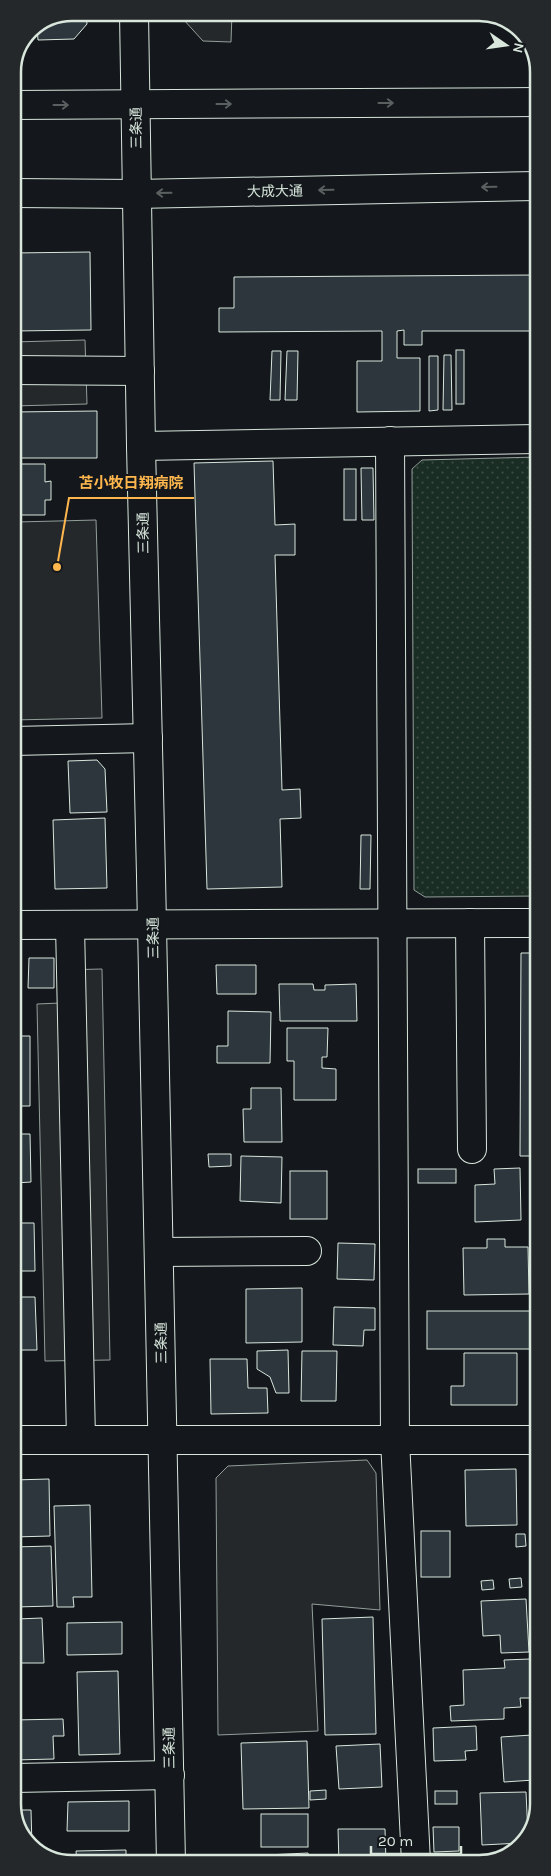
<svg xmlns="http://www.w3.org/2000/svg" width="551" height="1876" font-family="Karla,'Noto Sans JP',sans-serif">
<defs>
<pattern id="park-dots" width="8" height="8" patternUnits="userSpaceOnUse" patternTransform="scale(1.25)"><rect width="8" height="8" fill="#1a2d24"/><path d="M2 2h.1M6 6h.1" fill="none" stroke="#3b4b43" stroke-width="1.8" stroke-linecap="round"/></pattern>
</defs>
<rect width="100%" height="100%" fill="#14181c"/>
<path fill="url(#park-dots)" stroke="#939e99" d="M538,457V896L425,897L414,890L412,469L422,460Z"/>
<g fill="#24282b" stroke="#939e99">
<path d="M183,13H232L231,42L203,41L183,19Z"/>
<path d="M85,340L87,404L13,406V342Z"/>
<path d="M96,520L102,718L13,720V586L19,585L17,522Z"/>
<path d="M102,969L110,1360L45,1361L37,1004L60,1003V970Z"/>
<path d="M367,1460L376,1473L380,1610L312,1604L318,1731L218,1735L216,1478L228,1466Z"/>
</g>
<g fill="#2c363c" stroke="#d8e6dc">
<path d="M72,12L86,13L87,24L74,39L38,40L37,27Z"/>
<rect x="236" y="13" width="21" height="5"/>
<path d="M90,252L91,330L13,331V253Z"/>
<path d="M537,275V331H422V345H404V330L397,331V358H420V411L357,412V361H382V331L219,332V308H234V277Z"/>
<rect x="456" y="350" width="8" height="54"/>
<path d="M272,351H281L280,400H270Z"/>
<path d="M287,351H298L297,400H285Z"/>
<path d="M444,355H451L452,410H443Z"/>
<path d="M429,356H438V410L429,411Z"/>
<path d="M97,411V458H18V434H13V412Z"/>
<path d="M273,461L275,525L295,524V555H275L282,790L300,789L301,818L280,819L282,887L207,889L194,463Z"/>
<path d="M13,464H45V482L51,481V500H45V515H13Z"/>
<path d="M361,468H373L374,520H362Z"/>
<rect x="344" y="469" width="12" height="51"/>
<path d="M97,760L105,769L107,812L70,813L68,761Z"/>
<path d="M105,818L107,888L55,889L53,820Z"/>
<path d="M361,835H371L370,889H360Z"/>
<path d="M521,953H538V1156H520Z"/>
<path d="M29,958H54V988H28Z"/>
<path d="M216,965H256V994H217Z"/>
<path d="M279,984H313L314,990H325V985L356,984L357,1021H280Z"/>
<path d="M228,1011L271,1012L270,1063H217V1046H228Z"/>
<path d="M287,1028H328L327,1057H322V1068L336,1069V1100H294V1061H287Z"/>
<path d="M16,1036H30V1106H18Z"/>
<path d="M251,1088H281L282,1142H244L243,1109H251Z"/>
<path d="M14,1134H30L31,1182L15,1183Z"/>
<path d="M208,1154H231V1166L209,1167Z"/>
<path d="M241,1156L282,1157L281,1203L240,1201Z"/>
<path d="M520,1168L521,1220L475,1222V1185L495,1184L494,1169Z"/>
<rect x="418" y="1169" width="38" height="14"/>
<rect x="290" y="1171" width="37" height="48"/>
<path d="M19,1223H34L35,1271H21Z"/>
<path d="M487,1239H505V1247H528L529,1294L464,1295L463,1248H487Z"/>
<path d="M338,1243L375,1244L374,1280L337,1279Z"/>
<path d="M302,1288V1342L246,1343V1289Z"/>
<path d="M19,1297H35L37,1350H21Z"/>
<path d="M334,1307L375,1308V1330H364L363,1346L333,1345Z"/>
<rect x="427" y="1311" width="106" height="38"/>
<path d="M288,1350L289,1393H276L270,1377L257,1369V1351Z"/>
<path d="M302,1351H337L336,1401H301Z"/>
<path d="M464,1353H517V1405H451V1386H464Z"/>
<path d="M210,1359H247L248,1388H267L268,1413L211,1414Z"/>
<path d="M516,1469L517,1525L466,1526L465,1470Z"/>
<path d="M49,1479L50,1536L14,1537L13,1480Z"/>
<path d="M90,1505L92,1597H73L74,1607H57L54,1506Z"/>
<rect x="421" y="1531" width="29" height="46"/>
<path d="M516,1534H525L526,1546L516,1547Z"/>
<path d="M51,1546L53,1606L15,1607L14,1547Z"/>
<path d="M521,1578L522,1587L510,1588L509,1579Z"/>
<path d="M493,1580L494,1589L482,1590L481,1581Z"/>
<path d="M526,1599L529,1652L501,1653L500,1635L483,1636L481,1601Z"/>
<path d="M373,1617L376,1734L325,1735L322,1619Z"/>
<path d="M42,1618L44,1663H18L17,1619Z"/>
<path d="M122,1622V1654L67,1655V1623Z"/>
<path d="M530,1659L532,1698H520L521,1707L504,1708V1719L451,1721L450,1706L464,1705L463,1670L505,1668L504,1660Z"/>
<path d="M118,1671L120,1754L79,1755L77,1672Z"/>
<path d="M63,1719L64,1736H53L54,1759L14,1760V1720Z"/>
<path d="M476,1726L477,1750L465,1751L466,1760L434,1761L433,1728Z"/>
<path d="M532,1735L534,1780L504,1782L501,1737Z"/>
<path d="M307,1741L309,1808L243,1809L241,1743Z"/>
<path d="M380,1744L382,1787L339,1789L336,1746Z"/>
<path d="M326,1790V1799L310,1800V1791Z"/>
<rect x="435" y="1791" width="22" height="13"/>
<path d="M526,1792L528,1835L526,1840L521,1843L482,1845L480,1793Z"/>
<path d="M129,1801V1831H67L68,1802Z"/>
<path d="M14,1810H31L32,1847L14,1816Z"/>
<rect x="261" y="1814" width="47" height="33"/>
<path d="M433,1827H459V1851L434,1852Z"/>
<path d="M338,1829H385L386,1863H339Z"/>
<path d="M126,1850V1863H77L76,1851Z"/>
<path d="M308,1853L309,1863H267L266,1855Z"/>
</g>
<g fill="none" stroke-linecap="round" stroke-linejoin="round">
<g stroke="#d8e6dc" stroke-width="30">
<g id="minor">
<path d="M134,13L141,446L151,876L171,1863"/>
<path d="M13,105L537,102"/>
<path d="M13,193L136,194L537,186"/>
<path d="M13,370L140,371"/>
<path d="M390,441L395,1440L416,1862"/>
<path d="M141,446L538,439"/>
<path d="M13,741L148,738"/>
<path d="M470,923L472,1149"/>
<path d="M13,925L538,923"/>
<path d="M70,925L81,1439"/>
<path d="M159,1252L307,1251"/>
<path d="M13,1440H538"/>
<path d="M14,1778L170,1775"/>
</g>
</g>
<use href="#minor" stroke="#14181c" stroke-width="28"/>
</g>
<defs><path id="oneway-shaft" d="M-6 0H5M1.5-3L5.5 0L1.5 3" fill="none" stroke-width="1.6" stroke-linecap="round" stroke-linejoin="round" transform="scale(1.25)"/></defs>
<g stroke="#59605f">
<use href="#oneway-shaft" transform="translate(386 103)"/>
<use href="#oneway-shaft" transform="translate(224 104)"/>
<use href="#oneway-shaft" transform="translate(61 105)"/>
<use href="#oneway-shaft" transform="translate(489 187) rotate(179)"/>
<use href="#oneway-shaft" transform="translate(326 190) rotate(179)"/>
<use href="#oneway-shaft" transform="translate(164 193) rotate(179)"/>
</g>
<g text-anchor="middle" stroke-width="4" stroke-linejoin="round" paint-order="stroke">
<g font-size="14" fill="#d8e6dc" stroke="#14181c">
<text transform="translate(136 128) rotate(-91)" y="5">三条通</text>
<text transform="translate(275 191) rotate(-1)" y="5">大成大通</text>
<text transform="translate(143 533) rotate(-91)" y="5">三条通</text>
<text transform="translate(153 938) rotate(-91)" y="5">三条通</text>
<text transform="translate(161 1343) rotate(-91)" y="5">三条通</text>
<text transform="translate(169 1748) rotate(-91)" y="5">三条通</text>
</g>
</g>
<path d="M0 0H551V1876H0ZM72 21H479A51 51 0 0 1 530 72V1804A51 51 0 0 1 479 1855H72A51 51 0 0 1 21 1804V72A51 51 0 0 1 72 21Z" fill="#24282b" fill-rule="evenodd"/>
<path fill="none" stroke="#d8e6dc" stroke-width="2.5" d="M72 21H479A51 51 0 0 1 530 72V1804A51 51 0 0 1 479 1855H72A51 51 0 0 1 21 1804V72A51 51 0 0 1 72 21Z"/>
<path fill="none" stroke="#ffb74d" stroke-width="2" d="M57 567L69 498H194"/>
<circle fill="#ffb74d" stroke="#14181c" stroke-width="2" cx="57" cy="567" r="5"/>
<g font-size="15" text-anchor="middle" font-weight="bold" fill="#ffb74d" stroke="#14181c" stroke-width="4" stroke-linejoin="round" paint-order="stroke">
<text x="131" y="488">苫小牧日翔病院</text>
</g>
<g transform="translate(506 45) rotate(103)" stroke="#14181c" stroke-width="4" paint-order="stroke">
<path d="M0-4L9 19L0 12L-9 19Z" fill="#d8e6dc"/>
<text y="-8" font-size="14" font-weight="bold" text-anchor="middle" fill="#d8e6dc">N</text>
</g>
<path d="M371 1846v8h90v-8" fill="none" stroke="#d8e6dc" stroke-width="2.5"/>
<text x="378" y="1846" font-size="15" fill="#d8e6dc" stroke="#14181c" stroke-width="4" paint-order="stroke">20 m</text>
</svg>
